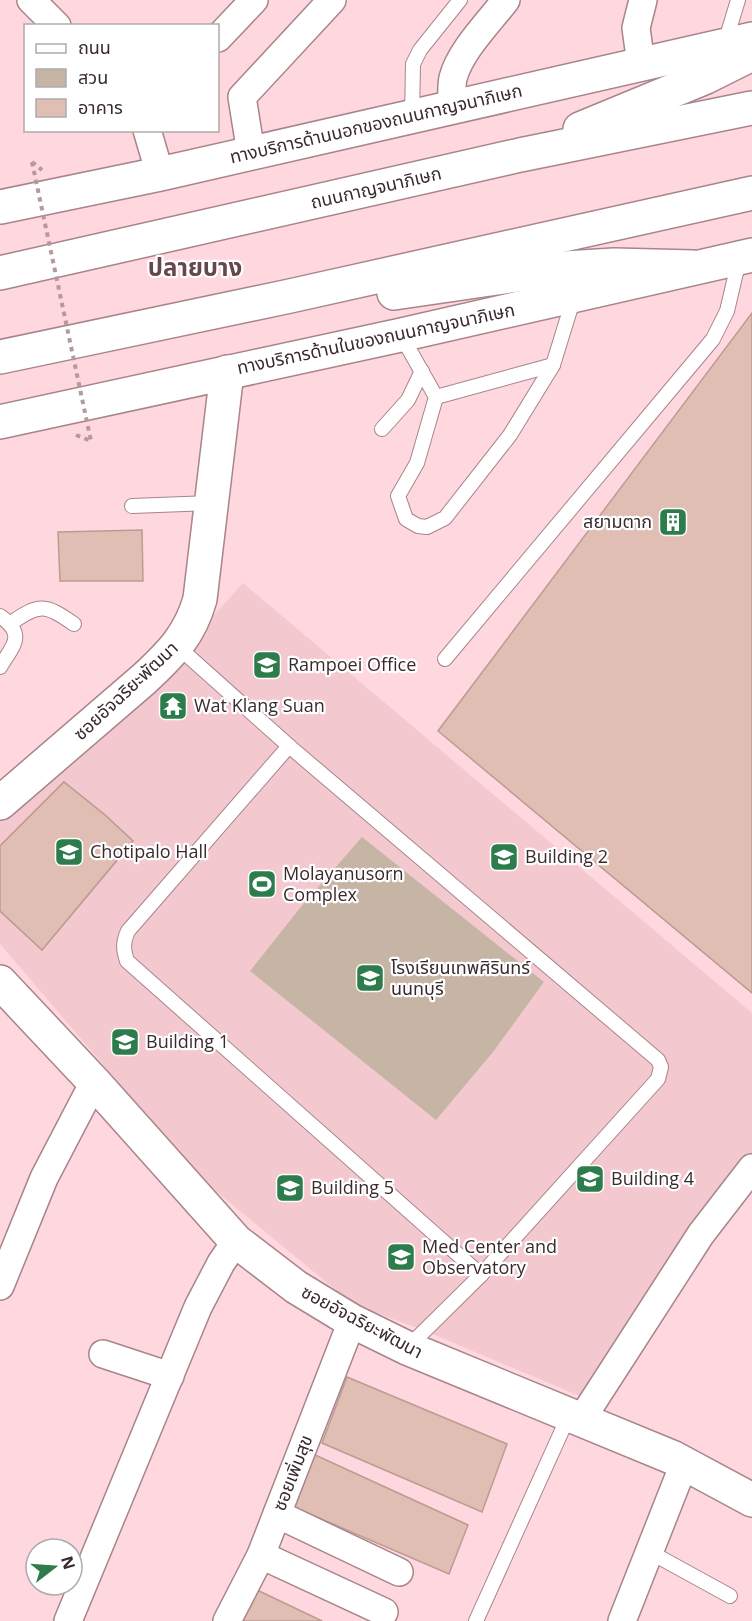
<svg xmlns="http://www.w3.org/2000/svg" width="752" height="1621" font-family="'Open Sans','Noto Sans Thai',sans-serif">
<rect width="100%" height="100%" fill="#fed8de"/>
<path fill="#f4c8cf" d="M243,583L752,1013V1168L589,1400L423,1330L354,1305L200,1178L0,944V821L189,643Z"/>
<path fill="#c6b5a4" d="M362,837L544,982L493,1052L436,1120L250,971L300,908Z"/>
<g fill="#e1beb4" stroke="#bd9b92" stroke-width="1.5">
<path d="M752,313V993L438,731Z"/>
<path d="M142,530L143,581H60L58,532Z"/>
<path d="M64,782L105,815L133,841L42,950L0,911V846Z"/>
<path d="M64,782L105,815L133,841L42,950L0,911V846Z"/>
<path d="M347,1377L507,1444L482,1512L322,1443Z"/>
<path d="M313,1454L468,1525L449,1574L291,1506Z"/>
<path d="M255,1589L322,1621H241Z"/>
</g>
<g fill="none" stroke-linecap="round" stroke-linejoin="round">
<g stroke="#a7858a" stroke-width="16">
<g id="service">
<path d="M725,43L738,0"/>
<path d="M412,117L413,64L420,50L460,0"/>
<path d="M401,335L436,397L417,463L398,496L406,519L418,526L427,527L445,518L510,435L553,365L574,297"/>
<path d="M436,397L553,365"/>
<path d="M382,429L408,400L422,371"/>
<path d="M132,506L211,503"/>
<path d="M0,616C26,635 14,644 0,667"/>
<path d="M11,623C40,603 45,604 74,624"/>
<path d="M177,646L289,746L128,931C123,942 123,949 127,961L481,1275L408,1347"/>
<path d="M445,659L713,339L727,311L739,260"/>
<path d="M289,746L658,1060L661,1067L658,1079L481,1275"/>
<path d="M648,1551L730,1596"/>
<path d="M476,1621L569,1415"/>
</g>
</g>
<g stroke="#a7858a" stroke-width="30">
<g id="minor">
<path d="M31,0L57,26"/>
<path d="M218,38L254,0"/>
<path d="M641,64L636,28L643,0"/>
<path d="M452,107C452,98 451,87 453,78C460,51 489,22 506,0"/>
<path d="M147,130L160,174"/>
<path d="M251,153L242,97L332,0"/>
<path d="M0,1286L44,1178L94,1082"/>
<path d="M103,1354L170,1376"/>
<path d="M581,1420L701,1234L752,1168"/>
<path d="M277,1514L399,1572"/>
<path d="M261,1555L384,1612"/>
<path d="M68,1621L198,1307L221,1263L236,1241"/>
<path d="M227,1621L261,1555L352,1321"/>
<path d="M622,1621L684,1464"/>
</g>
</g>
<g stroke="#a7858a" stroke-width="36">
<g id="tertiary">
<path d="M0,803L144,679C171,654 190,635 200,599L227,372"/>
<path d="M0,982L94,1082L236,1241L296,1287L352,1321L407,1348L674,1458L752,1500"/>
</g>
</g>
<g stroke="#a7858a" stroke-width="36">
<g id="secondary">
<path d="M0,207L160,174L752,39"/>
<path d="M0,422L401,335L752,255"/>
</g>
</g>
<g stroke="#a7858a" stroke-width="36">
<g id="trunk">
<path d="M580,129L706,77L752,54"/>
<path d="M0,273L520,155L752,108"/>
<path d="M394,293L565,268L614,265L693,267"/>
<path d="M0,357L290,296L752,193"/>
</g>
</g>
<g stroke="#b6989d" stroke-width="4" stroke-dasharray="4.5 4.5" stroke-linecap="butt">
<path d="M32,162L42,170"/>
<path d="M76,435L91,441"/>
</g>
<use href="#service" stroke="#fff" stroke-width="14"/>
<use href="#minor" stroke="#fff" stroke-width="27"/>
<use href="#tertiary" stroke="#fff" stroke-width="33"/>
<use href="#secondary" stroke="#fff" stroke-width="33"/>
<use href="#trunk" stroke="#fff" stroke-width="33"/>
<path stroke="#b6989d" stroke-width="4" stroke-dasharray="4.5 4.5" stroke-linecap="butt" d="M32,162L91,441"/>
</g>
<defs>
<g id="building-square" transform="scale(1.5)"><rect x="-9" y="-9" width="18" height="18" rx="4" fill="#2d7c4b" stroke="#fff"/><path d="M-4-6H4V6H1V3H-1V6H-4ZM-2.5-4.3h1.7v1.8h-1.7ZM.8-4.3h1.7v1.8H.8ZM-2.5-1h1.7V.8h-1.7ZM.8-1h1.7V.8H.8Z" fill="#fff"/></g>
<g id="school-square" transform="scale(1.5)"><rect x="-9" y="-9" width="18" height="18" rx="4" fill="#2d7c4b" stroke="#fff"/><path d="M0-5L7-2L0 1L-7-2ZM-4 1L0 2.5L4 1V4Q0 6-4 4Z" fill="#fff"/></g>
<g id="temple-square" transform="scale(1.5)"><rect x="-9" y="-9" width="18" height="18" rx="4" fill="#2d7c4b" stroke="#fff"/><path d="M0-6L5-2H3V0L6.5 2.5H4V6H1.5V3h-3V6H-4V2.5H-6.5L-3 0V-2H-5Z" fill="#fff"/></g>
<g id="stadium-square" transform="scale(1.5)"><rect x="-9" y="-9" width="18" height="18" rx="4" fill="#2d7c4b" stroke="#fff"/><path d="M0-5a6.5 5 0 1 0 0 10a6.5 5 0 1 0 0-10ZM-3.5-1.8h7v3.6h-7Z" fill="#fff"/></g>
</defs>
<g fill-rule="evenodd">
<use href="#building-square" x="673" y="522"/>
<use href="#school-square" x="267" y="665"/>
<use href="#temple-square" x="173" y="706"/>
<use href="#school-square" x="69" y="852"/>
<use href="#school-square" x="504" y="857"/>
<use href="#stadium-square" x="262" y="884"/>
<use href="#school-square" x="370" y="978"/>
<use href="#school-square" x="125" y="1042"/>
<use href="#school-square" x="590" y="1179"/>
<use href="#school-square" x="290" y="1188"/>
<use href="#school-square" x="401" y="1257"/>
</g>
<g text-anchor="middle" stroke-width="4.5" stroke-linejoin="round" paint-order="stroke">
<g font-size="18" fill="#382a2d" stroke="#fff">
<text transform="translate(376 124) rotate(-13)" y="6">ทางบริการด้านนอกของถนนกาญจนาภิเษก</text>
<text transform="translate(376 188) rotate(-13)" y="6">ถนนกาญจนาภิเษก</text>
<text transform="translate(376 339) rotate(-12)" y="6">ทางบริการด้านในของถนนกาญจนาภิเษก</text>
<text transform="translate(126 691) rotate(-43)" y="6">ซอยอัจฉริยะพัฒนา</text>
<text transform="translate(362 1322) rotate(28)" y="6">ซอยอัจฉริยะพัฒนา</text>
<text transform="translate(293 1473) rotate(-69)" y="6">ซอยเพิ่มสุข</text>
</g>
<g font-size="18" fill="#382a2d" stroke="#fff" text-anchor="start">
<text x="652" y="528" text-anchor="end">สยามตาก</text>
<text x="288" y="671">Rampoei Office</text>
<text x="194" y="712">Wat Klang Suan</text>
<text x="90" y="858">Chotipalo Hall</text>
<text x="525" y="863">Building 2</text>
<text x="283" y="880">Molayanusorn<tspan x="283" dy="21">Complex</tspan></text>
<text x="391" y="974">โรงเรียนเทพศิรินทร์<tspan x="391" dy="21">นนทบุรี</tspan></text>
<text x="146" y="1048">Building 1</text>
<text x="611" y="1185">Building 4</text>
<text x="311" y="1194">Building 5</text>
<text x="422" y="1253">Med Center and<tspan x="422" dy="21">Observatory</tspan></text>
</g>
<g font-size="24" font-weight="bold" fill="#65474c" stroke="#fff">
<text x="195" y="276">ปลายบาง</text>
</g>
</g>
<rect x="24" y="24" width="195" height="108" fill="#ffffff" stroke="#afaaab" stroke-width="1.5"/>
<rect x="36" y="44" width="30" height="9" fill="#ffffff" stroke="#afaaab" stroke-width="1.5"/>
<text x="78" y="54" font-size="18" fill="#382a2d">ถนน</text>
<rect x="36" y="69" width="30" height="18" fill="#c6b5a4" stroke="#afaaab" stroke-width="1.5"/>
<text x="78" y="84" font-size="18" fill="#382a2d">สวน</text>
<rect x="36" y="99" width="30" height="18" fill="#e1beb4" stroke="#afaaab" stroke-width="1.5"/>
<text x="78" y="114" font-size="18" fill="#382a2d">อาคาร</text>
<g transform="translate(54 1567) rotate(73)"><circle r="28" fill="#ffffff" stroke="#afaaab" stroke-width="1.5"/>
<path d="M0-4.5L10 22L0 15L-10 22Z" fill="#2d7c4b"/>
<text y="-9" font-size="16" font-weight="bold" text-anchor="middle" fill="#382a2d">N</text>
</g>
</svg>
